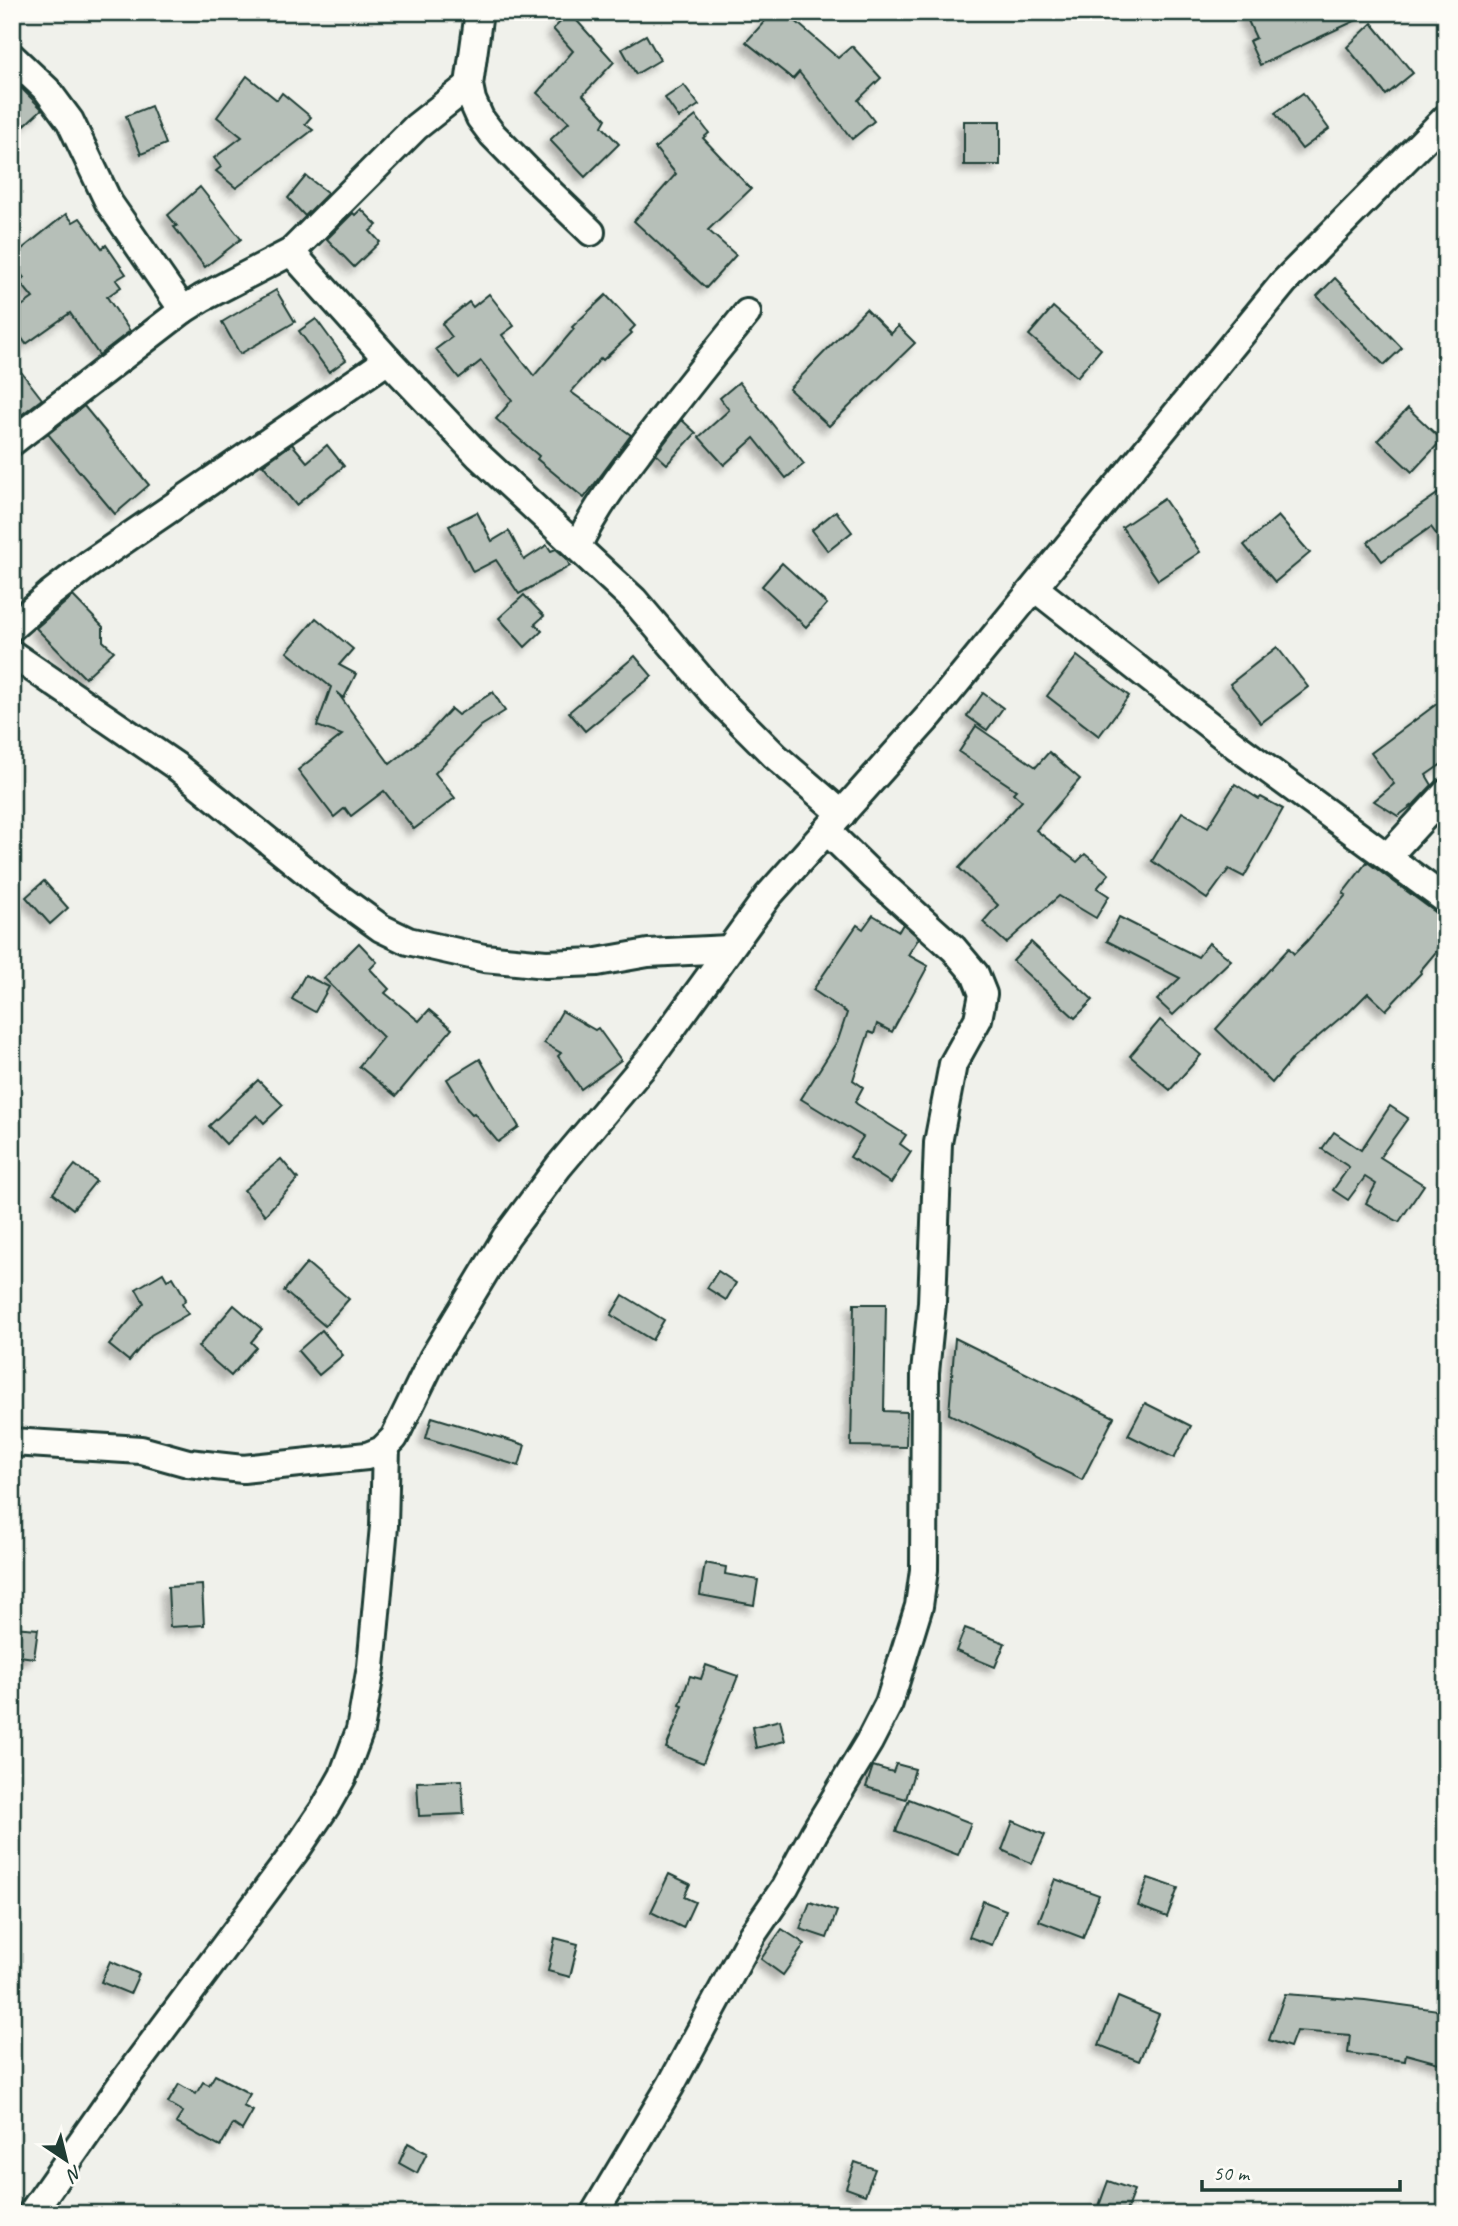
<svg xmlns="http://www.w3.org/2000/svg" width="1458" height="2226" font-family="Caveat,sans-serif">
<defs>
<filter id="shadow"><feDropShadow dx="-6" dy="6" stdDeviation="3.5" flood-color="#0004"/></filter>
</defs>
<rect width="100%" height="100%" fill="#f0f1eb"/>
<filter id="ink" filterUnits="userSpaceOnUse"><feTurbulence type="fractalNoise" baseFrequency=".0143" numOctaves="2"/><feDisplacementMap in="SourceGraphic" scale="14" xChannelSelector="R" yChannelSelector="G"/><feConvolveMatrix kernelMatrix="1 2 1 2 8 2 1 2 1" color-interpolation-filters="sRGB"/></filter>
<g filter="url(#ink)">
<g fill="#b6bfb8" stroke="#1f3d34" stroke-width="2" filter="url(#shadow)">
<path d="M773,12H785L838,58L852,46L881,78L858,100L874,121L852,139L799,72L793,79L746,42Z"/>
<path d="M1244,12H1374L1260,65L1249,41L1256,38Z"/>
<path d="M570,13L614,62L583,95L606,119L602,126L619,144L585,177L550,140L569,122L537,93L573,51L553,29Z"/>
<path d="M1372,23L1413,73L1386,95L1347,47Z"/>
<path d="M646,35L660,60L636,74L622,49Z"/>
<path d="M247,76L277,100L282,93L311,117L305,124L313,130L236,188L216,171L221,167L214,158L242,137L217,117Z"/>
<path d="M12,79L42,109L12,137Z"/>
<path d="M684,85L699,105L679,118L665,98Z"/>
<path d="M1303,93L1329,129L1302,149L1275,113Z"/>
<path d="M151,106L166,144L141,154L126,116Z"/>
<path d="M696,116L709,133L703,138L751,189L708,230L736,255L706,288L634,221L676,174L655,148Z"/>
<rect x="964" y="121" width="36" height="44"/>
<path d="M306,176L328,193L305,216L288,198Z"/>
<path d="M200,187L241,239L205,267L174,227L177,226L168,215Z"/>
<path d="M361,209L377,225L370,231L380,242L354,267L327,239L353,213L355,215Z"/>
<path d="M66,214L73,222L80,218L102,248L106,245L126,274L116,280L121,287L107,297L130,331L99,355L70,313L26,344L12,324L20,317L16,310L33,298L20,282L24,278L12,262V257Z"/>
<path d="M1335,278L1402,348L1384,365L1317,296Z"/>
<path d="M276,290L295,322L240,354L222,322Z"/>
<path d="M489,294L514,326L502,335L534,376L574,329L572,327L606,295L635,326L630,331L632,333L603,360L601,358L571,392L631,435L584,498L537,459L539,456L496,419L512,400L481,361L459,378L436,349L452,337L442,324L469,302L473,307Z"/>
<path d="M1053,307L1101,349L1077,377L1029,335Z"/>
<path d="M866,309L891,334L898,326L915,343L829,426L789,389Z"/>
<path d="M316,319L346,360L329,372L299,331Z"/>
<path d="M12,360L42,399L12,422Z"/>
<path d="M739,382L804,464L786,478L754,438L724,465L699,437L729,410L720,398Z"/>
<path d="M84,406L149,485L115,514L48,434Z"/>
<path d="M1408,408L1442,440L1412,472L1378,440Z"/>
<path d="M682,420L696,433L667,464L656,454Z"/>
<path d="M292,444L307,462L327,445L344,466L296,505L263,465Z"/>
<path d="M1446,488V547L1431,527L1382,561L1368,542Z"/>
<path d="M1164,499L1200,552L1158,580L1122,527Z"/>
<path d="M836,511L852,532L828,551L812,530Z"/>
<path d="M477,512L492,541L509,531L524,560L547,545L551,551L556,549L566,558L570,566L519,594L496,560L473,572L449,526Z"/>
<path d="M1278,516L1310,553L1275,582L1244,545Z"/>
<path d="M782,563L827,604L806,627L762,586Z"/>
<path d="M524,595L544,616L535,624L542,631L525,647L499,618Z"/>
<path d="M73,596L103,627V641L114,651L85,678L36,628Z"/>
<path d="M316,618L353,649L339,665L356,674L344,698L337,692L390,764L428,734L451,709L458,715L493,692L505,711L481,726L435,773L455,798L414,829L384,791L351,816L345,808L334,817L298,770L342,735L317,726L331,687L287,652Z"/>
<path d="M1277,647L1308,687L1261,723L1230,684Z"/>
<path d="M635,656L652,676L585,731L569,712Z"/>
<path d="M1077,656L1129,696L1099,736L1047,696Z"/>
<path d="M983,693L1003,708L987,730L967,716Z"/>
<path d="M1446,697V761L1426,775L1432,785L1414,804L1398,816L1374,801L1394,784L1371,753Z"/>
<path d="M976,726L1036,767L1049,752L1080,779L1036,830L1077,862L1085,854L1109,874L1097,888L1109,896L1096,918L1059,896L1006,943L983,922L998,905L959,868L1022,801L1013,793L1016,790L959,752Z"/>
<path d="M1235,784L1259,799L1261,797L1283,809L1244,877L1229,869L1207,899L1152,861L1182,812L1208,827Z"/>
<path d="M1367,862L1446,920V940L1420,971L1421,973L1386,1010L1368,993L1347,1014L1346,1013L1293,1058L1272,1083L1216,1029L1289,948L1294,954L1307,941L1346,895L1343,893Z"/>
<path d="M44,881L68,908L50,924L26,897Z"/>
<path d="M873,915L899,931L903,924L919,938L908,955L928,966L892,1032L877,1024L874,1034L869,1032L853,1080L863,1087L855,1102L857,1104L906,1135L900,1144L911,1152L891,1183L850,1157L863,1137L801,1099L838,1040L847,1013L813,990L857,925L863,929Z"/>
<path d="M1119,917L1198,957L1209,943L1231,960L1173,1015L1157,1000L1180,978L1107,941Z"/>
<path d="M1031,942L1093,1000L1075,1018L1013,961Z"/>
<path d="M359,943L377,962L370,969L389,989L385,993L419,1021L429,1010L452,1029L396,1096L359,1066L383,1037L324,978Z"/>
<path d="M305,975L329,987L315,1012L292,999Z"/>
<path d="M562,1011L595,1030L598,1028L621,1060L581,1089L558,1056L561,1053L544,1043Z"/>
<path d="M1160,1020L1201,1055L1170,1090L1130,1056Z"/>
<path d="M480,1059L519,1127L498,1142L474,1113L472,1114L461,1102L447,1079Z"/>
<path d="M258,1080L283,1105L264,1123L257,1115L226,1144L209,1126Z"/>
<path d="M1390,1106L1408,1118L1380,1157L1424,1185L1399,1222L1366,1203L1376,1184L1365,1177L1348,1200L1333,1190L1349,1167L1322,1149L1334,1132L1361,1150Z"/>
<path d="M281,1159L298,1179L265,1215L244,1190Z"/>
<path d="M75,1165L96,1181L73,1209L53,1193Z"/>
<path d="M307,1263L349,1299L325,1326L284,1291Z"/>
<path d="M718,1271L736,1283L726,1300L707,1288Z"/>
<path d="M163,1273L167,1280L173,1277L186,1299L182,1304L188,1314L151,1335L129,1361L109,1345L144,1303L136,1289Z"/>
<path d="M623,1295L664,1320L652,1340L611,1315Z"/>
<path d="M854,1304H886L884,1411L907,1412L906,1447L851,1446Z"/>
<path d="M234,1305L262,1329L251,1342L256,1347L231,1376L198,1347Z"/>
<path d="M322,1330L343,1355L319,1375L298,1351Z"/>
<path d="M955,1338L1114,1417L1082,1480L949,1414Z"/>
<path d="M1145,1403L1191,1426L1174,1458L1128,1435Z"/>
<path d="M432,1417L525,1445L519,1466L426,1438Z"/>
<path d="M705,1563L726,1567L725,1574L758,1580L754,1605L700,1595Z"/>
<path d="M202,1585L204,1625L170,1627L168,1587Z"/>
<path d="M12,1627L38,1629L34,1658L12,1655Z"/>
<path d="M965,1628L1005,1643L995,1667L956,1651Z"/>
<path d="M706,1665L738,1676L703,1763L666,1748L683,1706L680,1705L690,1676L701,1679Z"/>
<path d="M780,1720L785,1741L756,1748L752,1727Z"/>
<path d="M896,1764L915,1769L906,1799L866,1787L873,1766L893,1772Z"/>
<path d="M462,1780L464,1814L419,1816L417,1782Z"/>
<path d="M909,1799L971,1823L958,1855L896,1831Z"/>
<path d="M1013,1821L1045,1835L1032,1864L1002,1850Z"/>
<path d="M669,1874L690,1884L684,1897L695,1902L683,1928L651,1912Z"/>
<path d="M1148,1878L1178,1888L1167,1917L1138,1906Z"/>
<path d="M1055,1879L1099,1895L1083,1938L1039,1921Z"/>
<path d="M983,1901L1006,1910L992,1945L969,1937Z"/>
<path d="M810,1902L837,1911L827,1938L800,1929Z"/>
<path d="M782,1929L805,1944L783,1975L761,1959Z"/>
<path d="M555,1938L578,1944L570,1977L548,1971Z"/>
<path d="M110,1961L139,1974L130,1994L101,1982Z"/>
<path d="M1285,1994L1365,2000L1446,2011V2065L1406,2054L1405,2061L1348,2053L1350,2035L1296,2031L1290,2047L1269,2040Z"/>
<path d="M1118,1997L1159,2014L1139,2061L1099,2045Z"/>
<path d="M215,2075L250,2094L243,2106L253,2111L242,2130L233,2124L220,2147L176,2123L183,2112L168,2103L179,2084L196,2094L203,2082L209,2085Z"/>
<path d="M408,2143L427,2153L417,2173L399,2163Z"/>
<path d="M855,2162L875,2169L865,2195L846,2188Z"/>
<path d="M1108,2181L1134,2190L1125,2214H1096Z"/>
</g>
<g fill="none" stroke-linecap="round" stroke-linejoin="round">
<g stroke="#1f3d34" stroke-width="32">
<g id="street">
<path d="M479,12L469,85L472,100L480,118L492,134L534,177L591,232"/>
<path d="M12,57L47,90L70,121L109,203L183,310"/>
<path d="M291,252L388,360L479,456L634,600L717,698L775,756L842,814"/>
<path d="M12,442L183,310L202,298L291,252L416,127L469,85"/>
<path d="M577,547C593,513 615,482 638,452C672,405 710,359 747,313"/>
<path d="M1036,589L1236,746L1446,900"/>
<path d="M12,627L50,594L89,564L388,360"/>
<path d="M12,654L176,766L330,891L381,928L408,941L484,958L546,964L597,962L648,953L729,949"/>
<path d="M1388,856L1446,793"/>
<path d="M12,1442L141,1450L188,1463L243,1469L367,1456L382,1450L394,1438L433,1358L506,1237L559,1166L651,1057L768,896L930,715L1284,282L1446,118"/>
<path d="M31,2214L121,2085L297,1849L326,1806L343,1776L360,1730L371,1667L384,1526L386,1447"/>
<path d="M594,2214L671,2085L752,1935L785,1887L814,1833L869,1742L889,1703L919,1606L924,1570L925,1373L932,1303L938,1143L953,1064L978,1019L983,994L975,974L954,949L873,876L827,831"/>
</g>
</g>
<use href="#street" stroke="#fdfcf7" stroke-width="26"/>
</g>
</g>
<rect width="1458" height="2226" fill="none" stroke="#fdfcf7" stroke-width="42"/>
<rect x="21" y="21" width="1416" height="2184" fill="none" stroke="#1f3d34" stroke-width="2.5" filter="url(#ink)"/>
<g transform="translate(66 2160) rotate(145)" stroke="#fdfcf7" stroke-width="5" paint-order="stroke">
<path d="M0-5L12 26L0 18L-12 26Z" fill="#1f3d34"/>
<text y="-10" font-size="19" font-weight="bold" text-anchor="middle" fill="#1f3d34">N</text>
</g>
<path d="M1202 2180v10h198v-10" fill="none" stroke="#1f3d34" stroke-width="3.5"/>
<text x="1213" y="2180" font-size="21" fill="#1f3d34" stroke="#fdfcf7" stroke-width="5" paint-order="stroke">50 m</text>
</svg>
